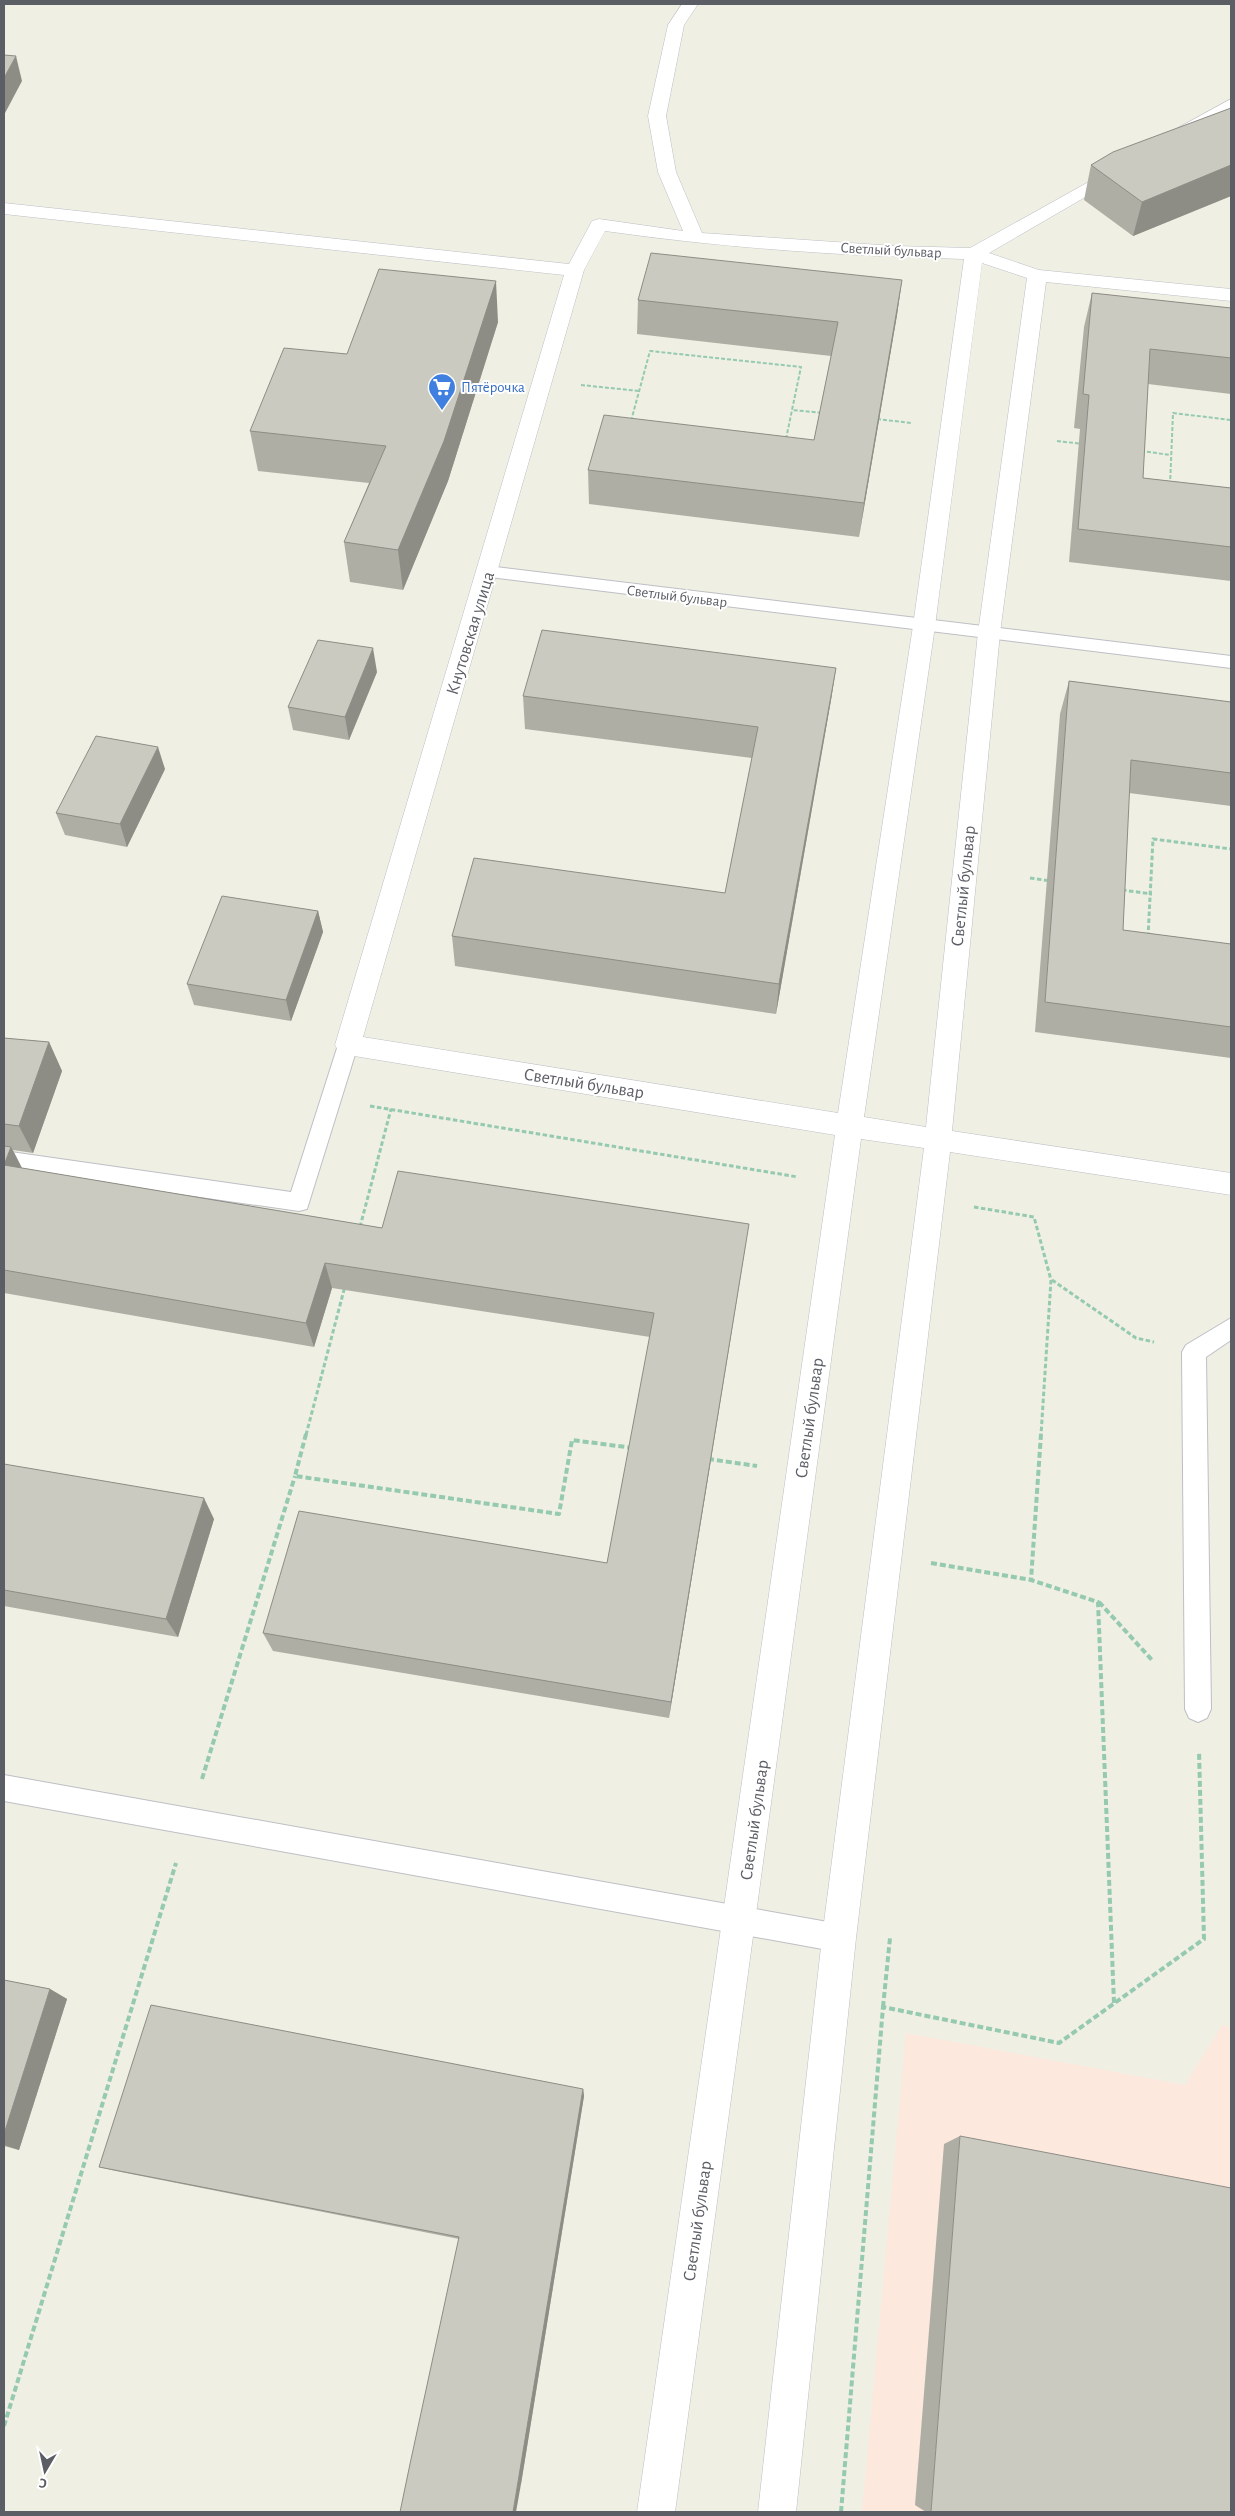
<svg xmlns="http://www.w3.org/2000/svg" width="1235" height="2516" font-family="'Alegreya Sans',sans-serif">
<rect width="100%" height="100%" fill="#efefe3"/>
<path fill="#fde8de" d="M1222,2025L1231,2027V2512H862L906,2033L1185,2085Z"/>
<g fill="none" stroke-linecap="round" stroke-linejoin="round">
<g stroke="#bdbfc5" stroke-width="2">
<g id="lane">
<path d="M488,566L1231,656V668L482,576L479,572L482,568Z"/>
<path d="M348,1037L355,1039L358,1045L307,1209L299,1211L4,1169V1151L291,1192L338,1045L341,1039Z"/>
<path d="M1231,1318V1340L1206,1357L1211,1709L1207,1718L1198,1722L1189,1718L1185,1709L1182,1352L1186,1345Z"/>
<path d="M4,1775L839,1924L849,1928L853,1938L849,1948L839,1952L4,1801Z"/>
</g>
</g>
<g stroke="#bdbfc5" stroke-width="1">
<g id="street">
<path d="M682,4H698L684,25L666,116L676,172L702,233L895,246L970,248L1119,165L1125,166L1128,170L1125,174L989,253L1039,270L1231,289V301L1046,282L1000,633L952,1131L1231,1173V1195L950,1152L856,1938L796,2512H758L822,1938L924,1148L861,1139L675,2512H637L835,1135L348,1055L339,1052L335,1045L564,275L4,214V203L569,264L592,221L599,219L683,231L658,172L648,116L668,25ZM605,231C724,248 844,256 964,259L913,626L838,1113L363,1037L584,270ZM982,263L1027,278L978,633L926,1127L864,1117L935,626Z"/>
<path d="M1231,99V111L1188,137H1176L1173,133L1176,129Z"/>
</g>
</g>
<g stroke="#95cab0" stroke-width="2" stroke-dasharray="4 2" stroke-linecap="butt">
<path d="M581,385L639,391"/>
<path d="M877,419L911,423"/>
<path d="M631,421L650,351L801,367L792,410L824,413"/>
<path d="M786,439L792,410"/>
<path d="M1057,441L1083,444"/>
<path d="M1141,451L1171,455"/>
<path d="M1170,485L1173,413L1231,420"/>
</g>
<g stroke="#95cab0" stroke-width="3" stroke-dasharray="4.5 2.5" stroke-linecap="butt">
<path d="M1030,878L1051,881"/>
<path d="M1122,890L1152,894"/>
<path d="M1148,937L1153,839L1231,849"/>
<path d="M370,1106L798,1177"/>
<path d="M974,1207L1034,1217L1051,1280L1041,1435"/>
<path d="M360,1227L391,1109"/>
<path d="M1052,1280L1136,1338L1154,1342"/>
<path d="M306,1435L345,1286"/>
</g>
<g stroke="#95cab0" stroke-width="4" stroke-dasharray="6 3" stroke-linecap="butt">
<path d="M306,1434L295,1476L559,1514L572,1440L633,1448"/>
<path d="M1041,1434L1031,1580L1098,1602L1114,2003"/>
<path d="M708,1459L757,1466"/>
<path d="M931,1563L1031,1580"/>
<path d="M1099,1602L1152,1660"/>
<path d="M202,1779L295,1476"/>
<path d="M883,2007L890,1938"/>
<path d="M4,2426L176,1863"/>
<path d="M841,2512L883,2007L1059,2043L1204,1939L1199,1751"/>
</g>
<use href="#lane" fill="#fff" fill-rule="evenodd"/>
<use href="#street" fill="#fff" fill-rule="evenodd"/>
</g>
<g fill="#aeaea5">
<path d="M1231,108V196L1133,236L1084,200L1091,165Z"/>
<path d="M902,280L897,315L859,537L589,504L588,470L814,440L831,356L637,334L638,300Z"/>
<path d="M1092,293L1231,308V394L1148,384L1143,478L1231,488V581L1069,562L1080,429L1074,428L1084,327Z"/>
<path d="M498,322L448,481L403,590L350,582L344,542L369,483L258,471L250,431L347,354Z"/>
<path d="M836,668L831,700L776,1014L455,966L452,936L725,893L752,758L525,729L523,696Z"/>
<path d="M377,672L349,740L293,730L288,707Z"/>
<path d="M1069,681L1231,702V806L1129,793L1123,930L1231,944V1058L1035,1032L1060,714Z"/>
<path d="M165,769L127,847L65,835L56,813Z"/>
<path d="M318,911L323,932L291,1021L194,1005L187,984Z"/>
<path d="M4,1038L49,1042L62,1071L33,1153L13,1150L22,1168L382,1228L745,1249L669,1718L273,1651L263,1633L607,1563L650,1337L332,1288L314,1347L4,1293Z"/>
<path d="M4,1464L214,1519L178,1637L4,1606Z"/>
<path d="M4,1980L50,1989L67,1999L19,2150L4,2146Z"/>
<path d="M583,2089L584,2096L521,2484L459,2239L116,2171L99,2167Z"/>
<path d="M960,2136L931,2512H926L915,2505L944,2144Z"/>
</g>
<g fill="#8d8d86">
<path d="M16,56L22,81L4,115V78Z"/>
<path d="M1231,165V196L1133,236L1142,202Z"/>
<path d="M902,280L897,315L859,537L864,503Z"/>
<path d="M496,281L498,322L448,481L403,590L398,550Z"/>
<path d="M373,648L377,672L349,740L345,717Z"/>
<path d="M836,668L831,700L776,1014L779,984Z"/>
<path d="M158,747L165,769L127,847L120,824Z"/>
<path d="M318,911L323,932L291,1021L286,1000Z"/>
<path d="M49,1042L62,1071L33,1153L19,1126Z"/>
<path d="M11,1147L25,1174L4,1165Z"/>
<path d="M749,1224L745,1249L669,1718L671,1702Z"/>
<path d="M325,1263L332,1288L314,1347L306,1323Z"/>
<path d="M204,1498L214,1519L178,1637L166,1619Z"/>
<path d="M50,1989L67,1999L19,2150L4,2145V2134Z"/>
<path d="M583,2089L584,2096L521,2484L516,2512H513Z"/>
</g>
<g fill="#cacac0" stroke="#8d8d86">
<path d="M4,55L16,56L4,78Z"/>
<path d="M1231,108V165L1142,202L1091,165L1113,152Z"/>
<path d="M651,253L902,280L864,503L588,470L604,415L814,440L838,322L638,300Z"/>
<path d="M379,269L496,281L444,441L398,550L344,542L386,446L250,431L284,348L347,354Z"/>
<path d="M1092,293L1231,308V358L1150,349L1143,478L1231,488V547L1078,529L1089,395L1083,394Z"/>
<path d="M542,630L836,668L779,984L452,936L474,858L725,893L758,727L523,696Z"/>
<path d="M318,640L373,648L345,717L288,707Z"/>
<path d="M1069,681L1231,702V773L1131,760L1123,930L1231,944V1027L1045,1002Z"/>
<path d="M96,736L158,747L120,824L56,813Z"/>
<path d="M222,896L318,911L286,1000L187,984Z"/>
<path d="M4,1038L49,1042L19,1126L4,1124Z"/>
<path d="M4,1146L11,1147L4,1165L382,1228L398,1171L749,1224L671,1702L263,1633L299,1511L607,1563L654,1313L325,1263L306,1323L4,1270Z"/>
<path d="M4,1464L204,1498L166,1619L4,1590Z"/>
<path d="M4,1980L50,1989L4,2134Z"/>
<path d="M151,2005L583,2089L513,2512H400L410,2464L459,2237L99,2167Z"/>
<path d="M960,2136L1231,2188V2512H931Z"/>
</g>
<defs>
<g id="supermarket-pin" transform="scale(1.4375)"><path d="M0 17L-7.5 6A9.5 9.5 0 1 1 7.5 6Z" fill="#3f7fe0" stroke="#fff"/><path d="M-6-5.5h2.5l.6 2H6L4.5 2H-2.5L-4.4-4H-6ZM-1.5 3.2a1.3 1.3 0 1 0 .1 0ZM3 3.2a1.3 1.3 0 1 0 .1 0Z" fill="#fff"/></g>
</defs>
<g fill-rule="evenodd">
<use href="#supermarket-pin" x="442" y="387"/>
</g>
<g text-anchor="middle" stroke-width="4" stroke-linejoin="round" paint-order="stroke">
<g font-size="15" fill="#5b5e65" stroke="#fff">
<text transform="translate(891 250) rotate(3)" y="5">Светлый бульвар</text>
<text transform="translate(677 596) rotate(7)" y="5">Светлый бульвар</text>
</g>
<g font-size="15" fill="#366cbe" stroke="#fff" text-anchor="start">
<text x="461" y="392">Пятёрочка</text>
</g>
<g font-size="18" fill="#5b5e65" stroke="#fff">
<text transform="translate(470 633) rotate(-73)" y="6">Кнутовская улица</text>
<text transform="translate(963 886) rotate(-84)" y="6">Светлый бульвар</text>
<text transform="translate(584 1083) rotate(9)" y="6">Светлый бульвар</text>
<text transform="translate(809 1418) rotate(-82)" y="6">Светлый бульвар</text>
<text transform="translate(754 1820) rotate(-82)" y="6">Светлый бульвар</text>
<text transform="translate(697 2221) rotate(-82)" y="6">Светлый бульвар</text>
</g>
</g>
<rect width="1235" height="2516" fill="none" stroke="#5b5e65" stroke-width="10"/>
<g transform="translate(45 2471) rotate(189)" stroke="#ffffff" stroke-width="4" paint-order="stroke">
<path d="M0-4L9 19L0 12L-9 19Z" fill="#5b5e65"/>
<text y="-8" font-size="14" font-weight="bold" text-anchor="middle" fill="#5b5e65">С</text>
</g>
</svg>
